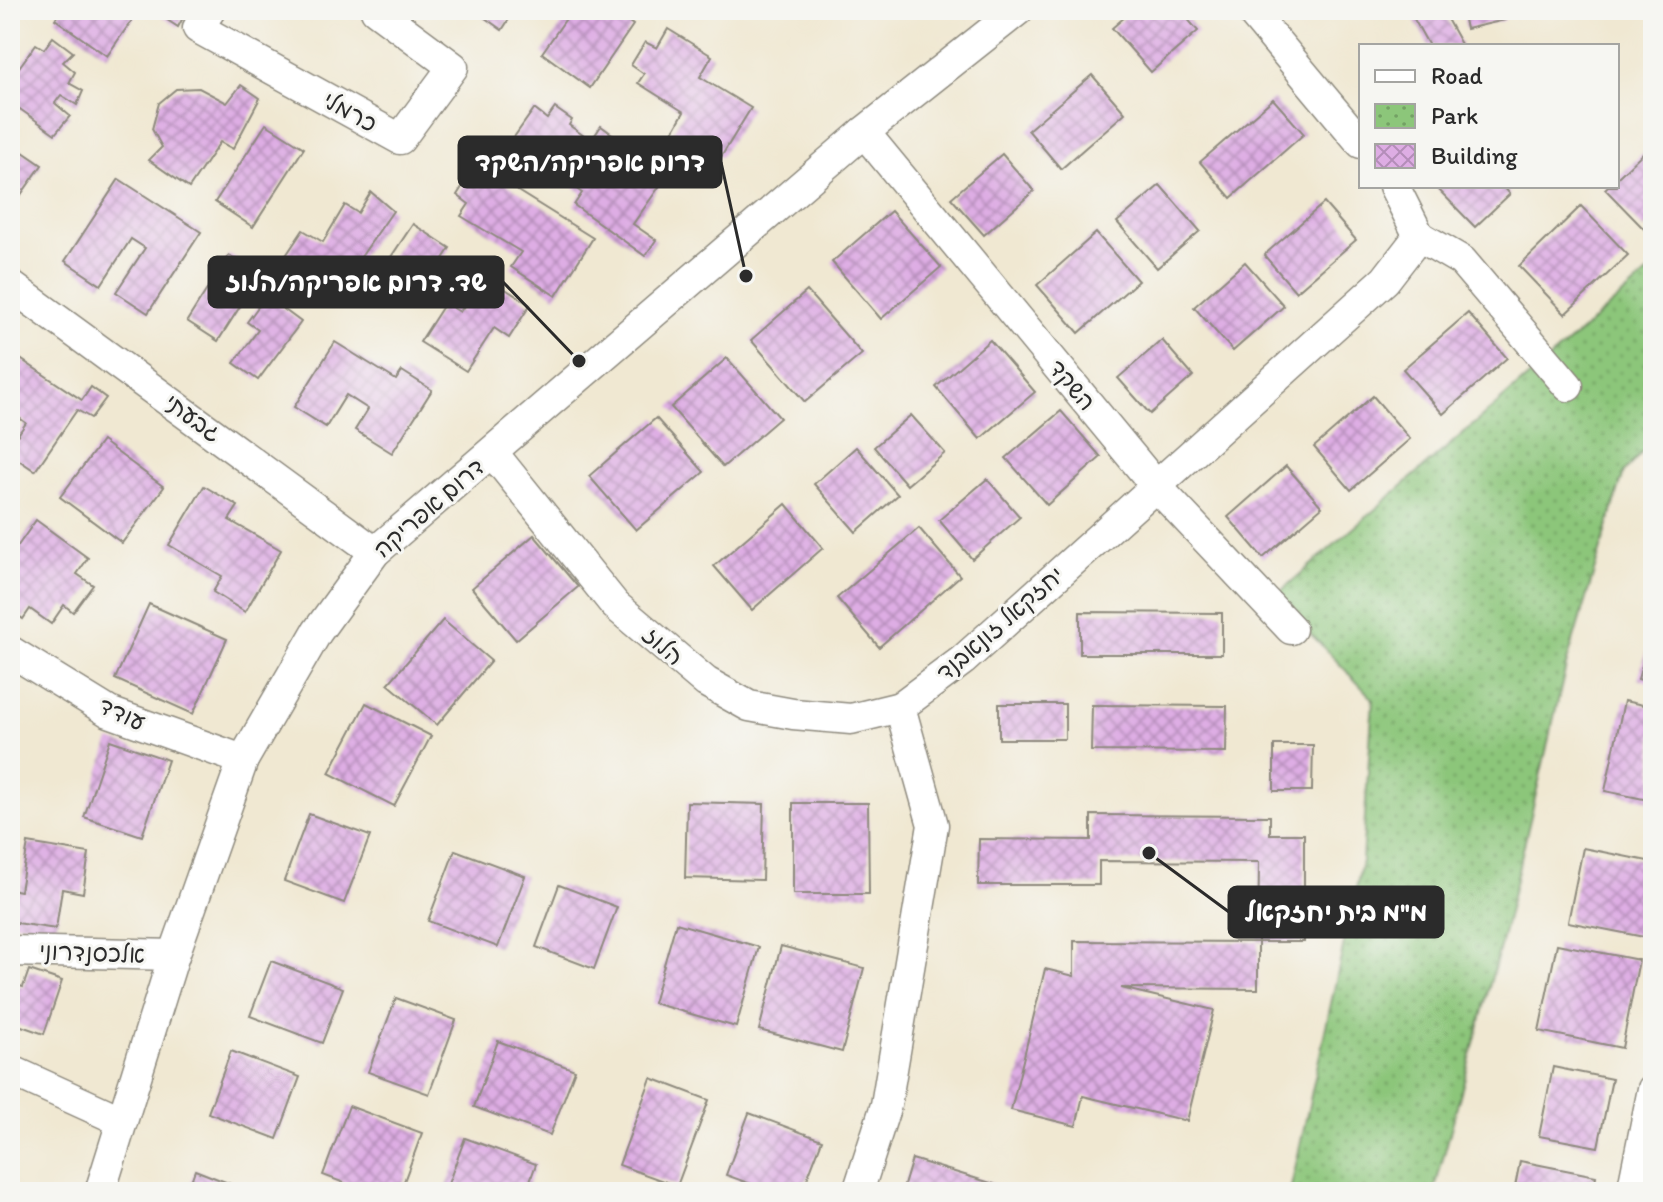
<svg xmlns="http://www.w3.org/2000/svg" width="1663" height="1202" font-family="Itim,'Playpen Sans Hebrew',sans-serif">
<defs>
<pattern id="park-dots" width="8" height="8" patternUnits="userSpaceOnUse" patternTransform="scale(2)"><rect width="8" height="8" fill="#8cc67a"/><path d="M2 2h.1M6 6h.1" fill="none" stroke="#73a164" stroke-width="1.8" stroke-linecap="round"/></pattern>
<pattern id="building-cross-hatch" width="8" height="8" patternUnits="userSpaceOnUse" patternTransform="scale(2)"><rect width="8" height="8" fill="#deade4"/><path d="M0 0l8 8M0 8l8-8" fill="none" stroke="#b48db9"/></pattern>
</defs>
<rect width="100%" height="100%" fill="#f6f6f2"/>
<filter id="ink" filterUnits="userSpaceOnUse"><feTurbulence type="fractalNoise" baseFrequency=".0125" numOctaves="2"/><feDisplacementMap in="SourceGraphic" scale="16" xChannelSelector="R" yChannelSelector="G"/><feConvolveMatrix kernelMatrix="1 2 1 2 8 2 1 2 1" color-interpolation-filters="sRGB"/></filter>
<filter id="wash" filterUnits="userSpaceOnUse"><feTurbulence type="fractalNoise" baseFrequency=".006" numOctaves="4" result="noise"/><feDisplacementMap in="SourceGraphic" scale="32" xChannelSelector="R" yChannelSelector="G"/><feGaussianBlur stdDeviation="1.8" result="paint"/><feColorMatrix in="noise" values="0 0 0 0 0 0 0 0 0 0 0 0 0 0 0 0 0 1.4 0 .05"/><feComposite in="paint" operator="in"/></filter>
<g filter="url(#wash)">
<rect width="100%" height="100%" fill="#f0e8d2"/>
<path fill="url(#park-dots)" stroke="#5c7852" stroke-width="2" d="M1653,269V440L1624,472L1567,662L1501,943L1434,1192H1290L1362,861L1373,699L1275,596Z"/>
<g id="blocks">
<g fill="url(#building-cross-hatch)">
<path d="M61,10H139L107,56L55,19Z"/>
<path d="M152,10H187L178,27Z"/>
<path d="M474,10H515L502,30Z"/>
<path d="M572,10H614L633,25L590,88L542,53Z"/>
<path d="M1133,10H1180L1198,31L1151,72L1112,28Z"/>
<path d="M1409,10H1442L1462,46H1429Z"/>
<path d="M1462,10H1503L1505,20L1466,29Z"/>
<path d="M668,29L712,56L700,77L751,108L721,157L712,151L703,166L678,150L685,141L672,133L684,112L638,83L644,74L631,65L645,42L657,48Z"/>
<path d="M53,37L73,52L63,62L75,72L69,83L83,91L77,105L61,95L55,103L70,116L55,134L10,102V76L12,77L36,44L44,49Z"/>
<path d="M1092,75L1125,113L1061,169L1028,130Z"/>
<path d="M241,85L260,98L233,149L220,142L189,188L149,160L162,147L152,129L159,103L176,89L199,88L227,103Z"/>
<path d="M1273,99L1304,134L1231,198L1200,162Z"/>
<path d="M555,108L572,120L569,125L591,141L601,126L630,147L621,159L659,187L633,224L656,240L645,256L574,205L582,193L547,167L543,173L507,147L534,109L547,119Z"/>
<path d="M266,124L304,148L253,227L215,202Z"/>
<path d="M10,143L42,165L10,210Z"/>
<path d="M1653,143V220L1644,229L1605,189L1608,186H1617V178Z"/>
<path d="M1002,154L1034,191L984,235L951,198Z"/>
<path d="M476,165L593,238L556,296L511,267L521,252L461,216L469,204L457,195Z"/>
<path d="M119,179L201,232L148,313L116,292L145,248L131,239L101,285L65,261Z"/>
<path d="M1160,185L1200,231L1157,268L1117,222Z"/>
<path d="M1435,186H1503L1510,194L1475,227Z"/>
<path d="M371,192L393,211L338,290L285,257L303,230L323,242L345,205L358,213Z"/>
<path d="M1324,203L1356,240L1296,292L1264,255Z"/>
<path d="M1581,206L1628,255L1565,314L1519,266Z"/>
<path d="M891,211L941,267L881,319L832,262Z"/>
<path d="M413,224L450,248L427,283L418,277L407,294L379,275Z"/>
<path d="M1096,233L1138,281L1079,333L1037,285Z"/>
<path d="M229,255L266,277L254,298L248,294L218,341L187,321Z"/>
<path d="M1245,262L1284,306L1233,351L1194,307Z"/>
<path d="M484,275L530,305L509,338L494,328L466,371L420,342L445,303L460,312Z"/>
<path d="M807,291L862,354L805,402L751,340Z"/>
<path d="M266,296L301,322L258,380L234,363L258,330L247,322Z"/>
<path d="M1468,313L1507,358L1443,414L1403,369Z"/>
<path d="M990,340L1035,392L980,439L936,387Z"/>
<path d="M1162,340L1193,376L1150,414L1118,378Z"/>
<path d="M335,342L396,380L402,371L432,390L392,453L355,430L368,409L346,395L326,427L294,407Z"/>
<path d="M10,352L82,400L91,387L106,398L91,418L77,410L35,471L10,454V446L26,423L10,411Z"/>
<path d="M727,358L780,418L723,467L671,407Z"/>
<path d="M1373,396L1410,439L1351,490L1314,447Z"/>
<path d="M1061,411L1101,457L1047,505L1006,458Z"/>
<path d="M911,415L945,453L907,485L874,447Z"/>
<path d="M656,418L704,472L636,530L589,476Z"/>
<path d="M102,441L164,487L122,543L60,497Z"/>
<path d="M856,447L898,495L856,532L814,484Z"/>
<path d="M1286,466L1322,507L1263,558L1228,517Z"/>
<path d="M987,479L1020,517L972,559L939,520Z"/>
<path d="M204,486L238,506L229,520L281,550L245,612L213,592L222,576L169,545Z"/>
<path d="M786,504L823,548L752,610L714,566Z"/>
<path d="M36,520L88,558L77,574L93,585L73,612L64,605L51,624L30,609L23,619L10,610V557Z"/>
<path d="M919,528L960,576L879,647L837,598Z"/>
<path d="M534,535L578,587L516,640L472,588Z"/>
<path d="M149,604L227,639L193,714L115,679Z"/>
<path d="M1080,612L1222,613V654H1080Z"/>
<path d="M443,620L491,661L437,725L388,684Z"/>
<path d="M1652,631H1653V683L1638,679Z"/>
<path d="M1624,701L1653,707V801L1605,791Z"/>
<path d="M366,703L431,736L394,806L329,773Z"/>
<rect x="999" y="704" width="66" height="35"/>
<path d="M1092,705L1227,706L1226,752L1091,751Z"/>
<path d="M110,740L168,760L142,836L84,817Z"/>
<path d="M1274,745H1313L1312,791H1274Z"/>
<path d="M687,802L764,804L762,880L685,878Z"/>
<path d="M793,803H868L869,894H793Z"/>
<path d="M309,814L370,836L344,903L284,881Z"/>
<path d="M1091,815L1270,816V834H1304V942H1258L1259,862L1099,861V885H978L979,839L1091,840Z"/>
<path d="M28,843L89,853L83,893L62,889L56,929L10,922V889L20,891Z"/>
<path d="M1583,848L1653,862V895L1644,937L1568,922Z"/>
<path d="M455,850L525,876L498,947L428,921Z"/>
<path d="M559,885L617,907L594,969L536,947Z"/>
<path d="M676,923L759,947L736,1027L653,1003Z"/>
<path d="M1074,941L1258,942V989L1121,988L1214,1010L1187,1121L1083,1096L1076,1126L1011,1110L1045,969L1074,976Z"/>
<path d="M1557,944L1639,960L1622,1048L1539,1031Z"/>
<path d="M781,946L864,968L842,1052L759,1030Z"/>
<path d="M271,961L343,988L322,1043L250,1016Z"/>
<path d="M29,970L62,981L44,1034L10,1022V983L23,987Z"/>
<path d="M396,998L456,1020L429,1094L368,1072Z"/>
<path d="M498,1041L575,1070L550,1135L474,1107Z"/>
<path d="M231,1051L300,1077L277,1139L208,1113Z"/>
<path d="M1553,1067L1612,1079L1598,1147L1539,1136Z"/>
<path d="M651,1078L709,1100L677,1186L619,1165Z"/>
<path d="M349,1106L422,1133L400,1192H368L323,1175Z"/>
<path d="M749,1113L822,1140L802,1192H773L726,1175Z"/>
<path d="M465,1138L536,1164L526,1192H445Z"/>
<path d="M912,1159L994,1184L992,1192H902Z"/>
<path d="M1520,1161L1596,1176L1593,1192H1514Z"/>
<path d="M195,1170L246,1190V1192H187Z"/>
</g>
</g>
</g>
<g filter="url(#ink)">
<use href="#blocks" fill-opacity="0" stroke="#8e8a7e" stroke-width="2"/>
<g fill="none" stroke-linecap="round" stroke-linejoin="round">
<g stroke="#8e8a7e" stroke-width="33">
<g id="minor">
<path d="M210,10L198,28L400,139L453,67L376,10"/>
<path d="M1250,10L1361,143"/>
<path d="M864,132L1156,486L1291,629"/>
<path d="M1419,236L1462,261L1568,386"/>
<path d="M10,285L375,552"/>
<path d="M492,452L615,605L706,682L749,706L793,714L851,719L900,707"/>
<path d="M10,651L109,712L243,760"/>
<path d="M10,951L174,955"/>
<path d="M10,1070L122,1121"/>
<path d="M100,1192L174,955L243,760L317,632L375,552L864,132L1018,10"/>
<path d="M858,1192L886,1105L933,825L900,707L963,660L1385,280L1419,236L1394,186"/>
<path d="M1632,1192L1653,1089"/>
</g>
</g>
<use href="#minor" stroke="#fff" stroke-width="30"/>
</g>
</g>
<g text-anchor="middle" stroke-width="6" stroke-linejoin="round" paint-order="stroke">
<g font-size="24" fill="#2b2b2b" stroke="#f6f6f2">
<text transform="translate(350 112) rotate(29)" y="8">כרמלי</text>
<text transform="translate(1072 385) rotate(50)" y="8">השקד</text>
<text transform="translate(193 418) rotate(36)" y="8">גבעתי</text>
<text transform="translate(429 508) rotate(-41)" y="8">דרום אפריקה</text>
<text transform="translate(1000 624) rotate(-41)" y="8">יחזקאל זונאבנד</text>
<text transform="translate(663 646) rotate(41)" y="8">הלוז</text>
<text transform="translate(122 714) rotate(24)" y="8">עודד</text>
<text transform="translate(92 953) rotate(2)" y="8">אלכסנדרוני</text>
</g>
</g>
<path fill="none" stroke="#2b2b2b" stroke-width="3" d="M746 276L721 162M579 361L503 282M1149 853L1229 912"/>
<g fill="#2b2b2b" stroke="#f6f6f2" stroke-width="3">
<circle cx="746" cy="276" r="8"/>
<circle cx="579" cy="361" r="8"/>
<circle cx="1149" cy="853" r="8"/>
</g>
<g fill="#2b2b2b" stroke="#2b2b2b" stroke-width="3">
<rect x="459" y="137" width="262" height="50" rx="8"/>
<rect x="209" y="257" width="294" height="50" rx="8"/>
<rect x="1229" y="887" width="214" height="50" rx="8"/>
</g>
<g font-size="26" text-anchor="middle" font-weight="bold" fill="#fff">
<text x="590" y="171">דרום אפריקה/השקד</text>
<text x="356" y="291">שד. דרום אפריקה/הלוז</text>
<text x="1336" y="921">מ"מ בית יחזקאל</text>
</g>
<rect width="1663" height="1202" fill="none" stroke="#f6f6f2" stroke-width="40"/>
<rect x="1359" y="44" width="260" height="144" fill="#f6f6f2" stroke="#a5a5a2" stroke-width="2"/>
<rect x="1375" y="70" width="40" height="12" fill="#ffffff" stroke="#a5a5a2" stroke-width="2"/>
<text x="1431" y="84" font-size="24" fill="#2b2b2b">Road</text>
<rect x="1375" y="104" width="40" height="24" fill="url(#park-dots)" stroke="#a5a5a2" stroke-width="2"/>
<text x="1431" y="124" font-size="24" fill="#2b2b2b">Park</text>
<rect x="1375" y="144" width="40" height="24" fill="url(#building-cross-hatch)" stroke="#a5a5a2" stroke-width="2"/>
<text x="1431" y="164" font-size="24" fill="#2b2b2b">Building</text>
</svg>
